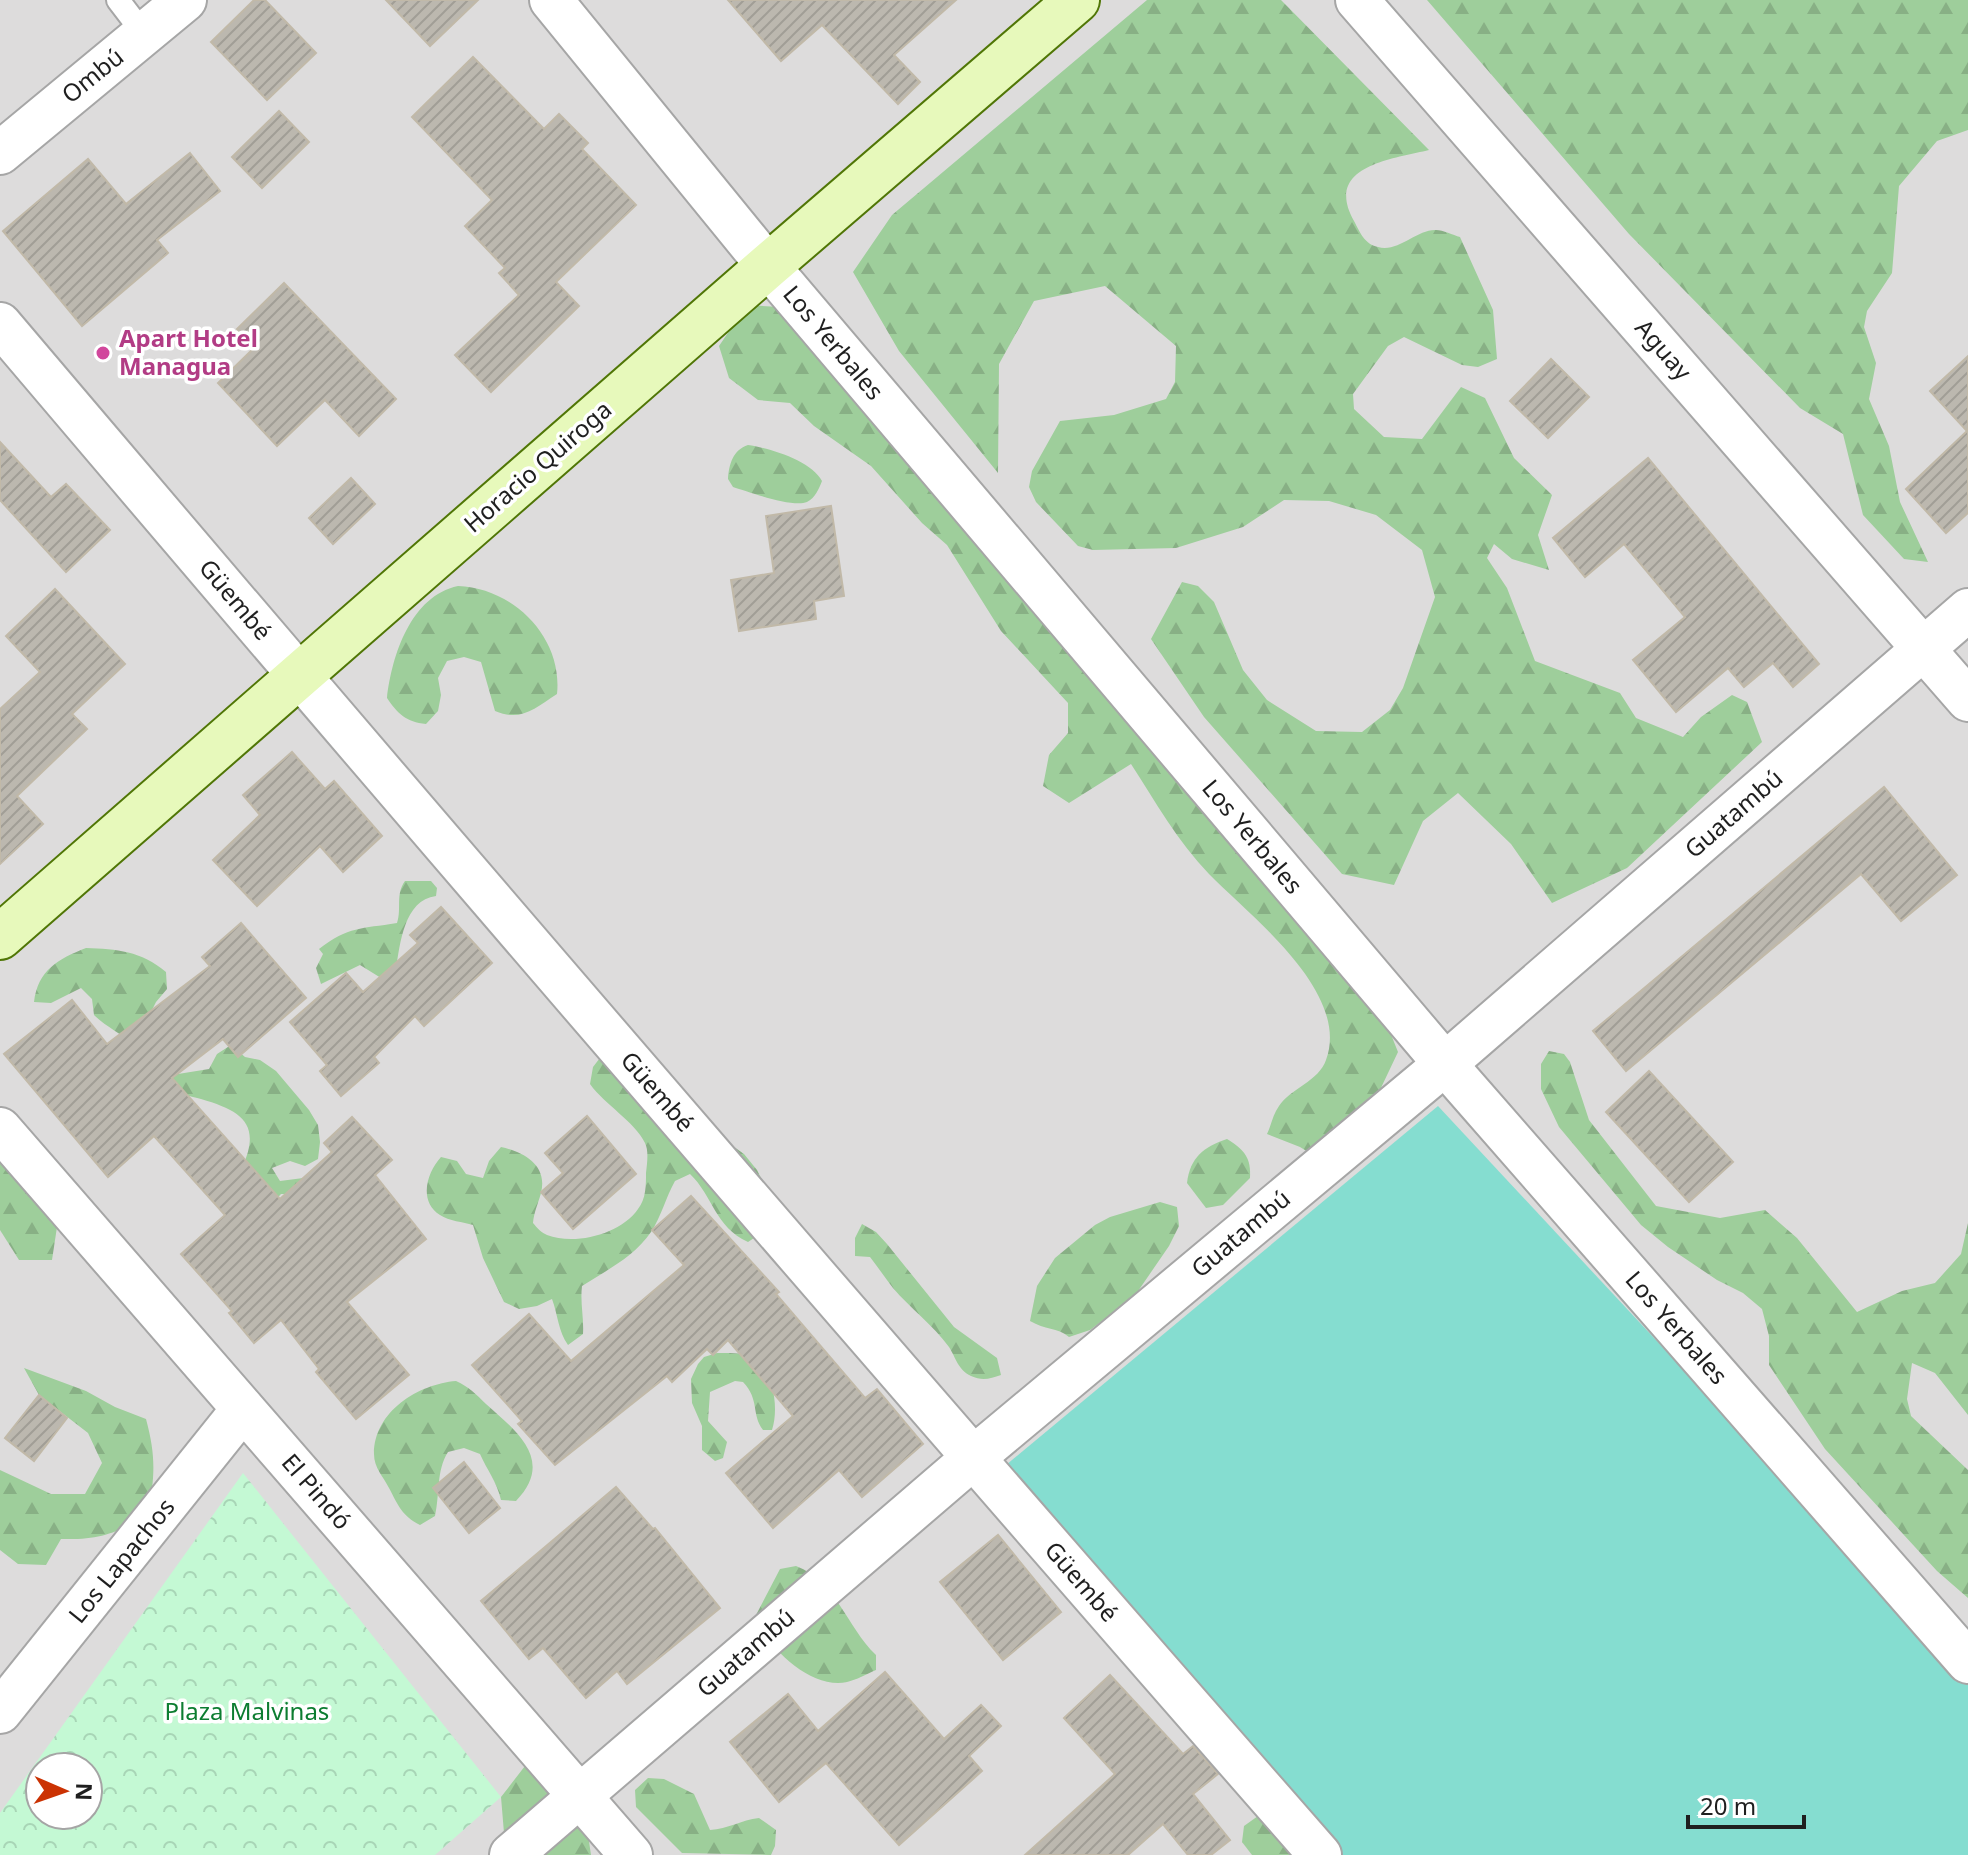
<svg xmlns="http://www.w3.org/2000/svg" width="1968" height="1855" font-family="'Noto Sans',sans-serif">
<defs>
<pattern id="forest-firs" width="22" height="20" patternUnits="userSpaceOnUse" patternTransform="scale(2)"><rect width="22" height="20" fill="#9ece9b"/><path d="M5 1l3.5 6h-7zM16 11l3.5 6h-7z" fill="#88b085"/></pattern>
<pattern id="park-crowns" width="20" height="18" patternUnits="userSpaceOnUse" patternTransform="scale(2)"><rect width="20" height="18" fill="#c4f9d4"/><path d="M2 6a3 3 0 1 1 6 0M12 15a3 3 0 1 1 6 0" fill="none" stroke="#a8d5b6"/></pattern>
<pattern id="building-hatch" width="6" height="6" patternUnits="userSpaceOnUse" patternTransform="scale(2)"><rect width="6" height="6" fill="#bcb8af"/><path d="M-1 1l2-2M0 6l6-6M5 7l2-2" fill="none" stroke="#a19e96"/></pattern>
</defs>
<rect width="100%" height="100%" fill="#f0efe6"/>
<path fill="#dddcdc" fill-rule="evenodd" d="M0,0H1968V1855H0ZM40,1767H88V1815H40Z"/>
<g fill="url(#forest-firs)">
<path d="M1147,0H1281L1429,150C1392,159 1323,166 1354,221C1360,232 1364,244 1378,247C1398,253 1417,229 1436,230C1443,230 1453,235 1460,237L1493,310L1497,359L1478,367L1462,365L1404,337L1388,346L1353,394L1354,409L1384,437L1422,439L1461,387L1485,398L1514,458L1552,495L1538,535L1549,570L1512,559L1494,544L1487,558L1507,588L1535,661L1620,693L1636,718L1683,737L1701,717L1732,695L1747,702L1762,742L1627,868L1552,903L1511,844L1458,793L1423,821L1394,885L1342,874L1204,717L1151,639L1182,582L1198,586L1214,602L1243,670L1267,700L1316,731L1362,732L1390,710L1403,688L1435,597L1422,550L1376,515L1329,501L1284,500L1243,527L1176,548L1093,550L1078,546L1036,502L1029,487L1032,471L1060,421L1114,415L1166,399L1175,382L1176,346L1105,286L1034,301L999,364L998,473L899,351L853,272L892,215Z"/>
<path d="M1427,0H1968V130L1937,141L1899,186L1892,273L1867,311L1864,327L1876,363L1869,399L1889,446L1900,502L1928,562L1904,559L1863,515L1843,434L1800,408L1629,234Z"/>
<path d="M747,305L780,307L1274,891L1293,918L1318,943L1386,1022L1398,1052L1370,1111L1326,1163L1300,1147L1267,1134C1271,1126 1273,1114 1279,1106C1290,1089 1319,1081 1326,1060C1351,992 1250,916 1209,874C1178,842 1155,801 1131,764L1069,803L1043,786L1049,755L1068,733V703L1001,631L947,545L922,523L871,466L814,426L790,403L758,400L729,378L719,346Z"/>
<path d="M748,445C770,448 812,461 822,481C819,489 815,498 807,502C793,508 749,492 733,487L728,479C729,464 733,450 748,445Z"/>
<path d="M458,586C514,588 563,638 557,694C534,709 521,722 495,711L481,662L464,657L447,661L438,678L441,695L438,711L426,724C406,722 398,714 387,698C392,655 411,596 458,586Z"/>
<path d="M405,881H431L437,888L436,896C404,900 400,944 396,969L381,978L360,965L321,984L316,968L323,954L319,949C349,926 361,929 397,923C402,908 395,895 405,881Z"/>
<path d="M86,948C117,949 141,951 166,972L167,989L156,1002L147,1020L162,1069L178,1074L209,1069L217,1054L231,1045L245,1057L260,1060L276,1071L309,1110L318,1125L320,1142L318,1159L305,1166L290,1161L272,1168L280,1181L311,1177L298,1194H281L270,1206L242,1168C262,1124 242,1111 201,1099C194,1097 183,1095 177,1091C161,1079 148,1059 134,1045C121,1033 106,1027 94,1015L92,999L81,988L51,1003L34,1002C38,970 58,959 86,948Z"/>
<path d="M1549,1051L1564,1054L1570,1062L1589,1120L1656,1206L1720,1218L1765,1210L1797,1238L1857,1312L1902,1291L1935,1283L1961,1254L1968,1223V1415L1935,1373L1912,1363L1907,1399L1911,1416L1968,1470V1598L1937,1571L1825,1449L1769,1365V1336L1762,1309L1743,1293L1717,1280L1668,1247L1641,1225L1559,1127L1541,1089V1064Z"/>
<path d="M603,1054L744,1154L757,1170L772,1200L763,1232L748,1242C715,1227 713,1196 690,1174L675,1181C666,1197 661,1217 651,1232C634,1257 607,1270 582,1286C580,1303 584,1317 583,1334L568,1345C558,1331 558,1315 552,1299L537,1306L519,1309L504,1302L483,1258L473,1225C463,1222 449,1221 440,1215C418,1201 427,1172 441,1157L457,1161L466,1174L483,1178L489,1161L501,1147C524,1152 548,1165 541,1193C538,1204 534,1212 533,1223C537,1228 542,1233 547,1235C575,1246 621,1234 638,1209C646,1199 646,1185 646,1173C647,1164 649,1151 645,1143C634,1121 605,1105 590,1084L593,1067Z"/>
<path d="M1227,1139C1245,1150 1251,1158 1250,1178L1223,1205L1206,1208L1187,1183C1190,1157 1204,1147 1227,1139Z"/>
<path d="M0,1146L48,1192L57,1227L52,1260H19L0,1230Z"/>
<path d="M1160,1202L1177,1207L1179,1226L1169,1246L1134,1297L1090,1330L1069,1337C1057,1327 1045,1330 1030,1321L1037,1286L1055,1258L1095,1225L1110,1217Z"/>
<path d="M862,1224L876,1232L887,1244L954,1327L997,1358L1001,1375C990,1379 982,1381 971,1376C958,1370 956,1358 949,1347C933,1325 910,1308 893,1288C885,1278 878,1267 870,1257L855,1256V1238Z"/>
<path d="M717,1353C729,1353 745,1352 755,1359C774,1373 779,1409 772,1430H763C751,1414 760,1400 743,1382L735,1381L710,1392L708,1421L727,1442L723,1458L715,1461L702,1450V1426L692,1403L691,1379L698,1364L704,1357Z"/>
<path d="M24,1368L86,1391L115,1407L146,1419C156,1456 155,1476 148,1514C116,1534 99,1540 61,1539L46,1565L18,1564L0,1550V1470L51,1494H85L102,1463L88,1433L39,1395Z"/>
<path d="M456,1381C469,1387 476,1394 486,1404C515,1430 556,1460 516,1501L501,1500C497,1482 487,1470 480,1454L464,1448L448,1452C436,1471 440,1494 435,1516L420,1525C402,1516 398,1505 389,1488C383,1476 374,1468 374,1454C374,1411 419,1384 456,1381Z"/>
<path d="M796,1566C837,1582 846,1626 876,1655V1670C867,1674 856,1680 847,1682C811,1690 765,1646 756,1615L780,1569Z"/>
<path d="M525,1766L557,1770L587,1828L591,1855H502L504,1833L501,1797Z"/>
<path d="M648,1778L664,1779L694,1794L710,1830C728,1829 741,1820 759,1818L776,1830L775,1846L771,1855L682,1853L636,1807L635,1790Z"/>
<path d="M1258,1816L1275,1820L1307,1855H1252L1242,1842L1244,1826Z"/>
</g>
<path fill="url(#park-crowns)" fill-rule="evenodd" d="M243,1473L501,1797L435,1855H0V1813ZM40,1767H88V1815H40Z"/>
<path fill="#85ddd0" d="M1438,1106L1968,1675V1855H1334L1006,1465Z"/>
<g fill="url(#building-hatch)" stroke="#c1b9a8" stroke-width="2">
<path d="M254,0H265L316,53L267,100L211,42Z"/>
<path d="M386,0H478L430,46Z"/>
<path d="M728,0H956L894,55L920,82L898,104L822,25L781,61Z"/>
<path d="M473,57L544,129L559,114L588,143L582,149L636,205L556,282L579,306L491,392L455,355L519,295L499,273L505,268L465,226L492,200L412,117Z"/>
<path d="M279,111L309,142L262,188L232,157Z"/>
<path d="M190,153L220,191L157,240L168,253L82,326L3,231L88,159L126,204Z"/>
<path d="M284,283L396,399L359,436L325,400L277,446L218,383L255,347L237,329Z"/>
<path d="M1968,356V513L1946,533L1906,489L1967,431L1930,391Z"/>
<path d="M1551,359L1589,397L1548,438L1510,401Z"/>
<path d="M0,442L51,497L66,484L110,530L66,572L0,500Z"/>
<path d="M1648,458L1819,664L1793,687L1773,663L1744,687L1728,668L1676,712L1633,660L1685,617L1624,544L1585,577L1553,538Z"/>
<path d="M351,478L375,504L333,544L309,518Z"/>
<path d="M831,506L844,596L814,601L816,619L739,631L731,580L774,573L766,516Z"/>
<path d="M55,589L125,664L72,714L87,729L17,796L43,824L0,864V709L40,672L6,636Z"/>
<path d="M292,752L325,789L334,781L382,836L343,872L320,846L257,906L213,860L260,815L243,795Z"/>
<path d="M1884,787L1957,875L1901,921L1861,874L1626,1071L1593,1031Z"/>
<path d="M441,907L492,963L424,1026L415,1016L374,1057L379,1063L341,1096L320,1071L327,1065L290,1022L346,973L363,992L418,943L410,935Z"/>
<path d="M241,923L306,998L238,1057L223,1039L172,1078L280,1199L332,1152L324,1143L352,1117L392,1160L375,1175L426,1239L347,1302L409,1375L356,1419L316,1372L319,1369L281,1320L254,1343L229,1313L232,1311L181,1254L225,1215L154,1136L108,1177L4,1054L72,1000L107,1044L210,966L202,957Z"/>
<path d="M1649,1071L1733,1162L1689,1202L1606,1112Z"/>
<path d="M587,1116L636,1174L573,1229L541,1192L563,1173L545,1153Z"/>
<path d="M691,1196L779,1292L776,1294L865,1398L877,1389L923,1444L862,1497L839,1470L773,1528L726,1473L793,1416L728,1340L713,1355L707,1349L672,1382L667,1376L555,1465L518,1424L522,1421L472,1365L529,1314L571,1361L684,1265L652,1230Z"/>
<path d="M39,1395L67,1418L34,1461L5,1438Z"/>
<path d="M464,1462L500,1508L469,1533L433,1488Z"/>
<path d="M616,1487L653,1529L655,1528L720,1608L627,1684L617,1671L586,1698L543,1648L529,1659L481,1601Z"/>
<path d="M998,1535L1061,1612L1003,1660L940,1582Z"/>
<path d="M885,1672L944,1739L981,1705L1001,1726L969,1756L982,1771L899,1845L826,1763L779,1802L730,1742L788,1694L818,1731Z"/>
<path d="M1110,1675L1183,1754L1193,1746L1218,1774L1193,1794L1230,1840L1211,1855H1188L1163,1824L1128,1855H1025L1115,1774L1064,1718Z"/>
</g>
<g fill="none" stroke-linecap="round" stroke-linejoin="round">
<g stroke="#a6a6a6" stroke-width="26">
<path id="service" d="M118,0L144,34"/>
</g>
<g stroke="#a6a6a6" stroke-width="46">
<g id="minor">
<path d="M551,0L768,266L1445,1064L1968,1662"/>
<path d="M1357,0L1968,700"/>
<path d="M0,153L185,0"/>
<path d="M0,324C436,838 876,1348 1320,1855"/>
<path d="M0,1129L631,1855"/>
<path d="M0,1712L243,1409"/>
<path d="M511,1855L973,1458L1445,1064L1968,610"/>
</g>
</g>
<g stroke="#507606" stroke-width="48">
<path id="secondary" d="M0,937L768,266L1077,0"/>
</g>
<use href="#service" stroke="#fff" stroke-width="22"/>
<use href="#minor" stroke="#fff" stroke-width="42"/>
<use href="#secondary" stroke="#e7f9bb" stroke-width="44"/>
</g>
<circle fill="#d1479c" stroke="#fff" stroke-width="3" cx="103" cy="353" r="8"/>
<g text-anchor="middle" stroke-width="7" stroke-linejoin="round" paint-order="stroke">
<g font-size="24" fill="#1f1f1f" stroke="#fff">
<text transform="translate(93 76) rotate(-39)" y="8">Ombú</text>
<text transform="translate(833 343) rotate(50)" y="8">Los Yerbales</text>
<text transform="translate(1663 350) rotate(49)" y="8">Aguay</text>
<text transform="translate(538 467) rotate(-41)" y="8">Horacio Quiroga</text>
<text transform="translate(235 600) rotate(50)" y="8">Güembé</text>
<text transform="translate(1734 814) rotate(-41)" y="8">Guatambú</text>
<text transform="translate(1252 837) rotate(50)" y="8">Los Yerbales</text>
<text transform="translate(657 1092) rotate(49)" y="8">Güembé</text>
<text transform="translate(1241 1234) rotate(-40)" y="8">Guatambú</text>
<text transform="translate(1676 1328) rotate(49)" y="8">Los Yerbales</text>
<text transform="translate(316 1492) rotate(49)" y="8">El Pindó</text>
<text transform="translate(122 1561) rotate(-51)" y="8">Los Lapachos</text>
<text transform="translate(1081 1582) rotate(49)" y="8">Güembé</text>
<text transform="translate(746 1653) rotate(-41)" y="8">Guatambú</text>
</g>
<g font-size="24" font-weight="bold" fill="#b23c85" stroke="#fff" text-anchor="start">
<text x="119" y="347">Apart Hotel<tspan x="119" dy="28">Managua</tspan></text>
</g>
<g font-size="24" fill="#0d7d31" stroke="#fff">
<text x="247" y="1720">Plaza Malvinas</text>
</g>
</g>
<g transform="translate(64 1791) rotate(92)"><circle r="38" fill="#ffffff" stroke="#a5a5a5" stroke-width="2"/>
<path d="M0-6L14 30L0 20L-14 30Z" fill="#cb3203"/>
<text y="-12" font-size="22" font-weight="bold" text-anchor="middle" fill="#1f1f1f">N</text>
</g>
<path d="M1688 1815v12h116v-12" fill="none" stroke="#1f1f1f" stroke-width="4"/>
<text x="1700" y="1815" font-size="24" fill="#1f1f1f" stroke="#ffffff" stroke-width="6" paint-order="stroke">20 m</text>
</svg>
